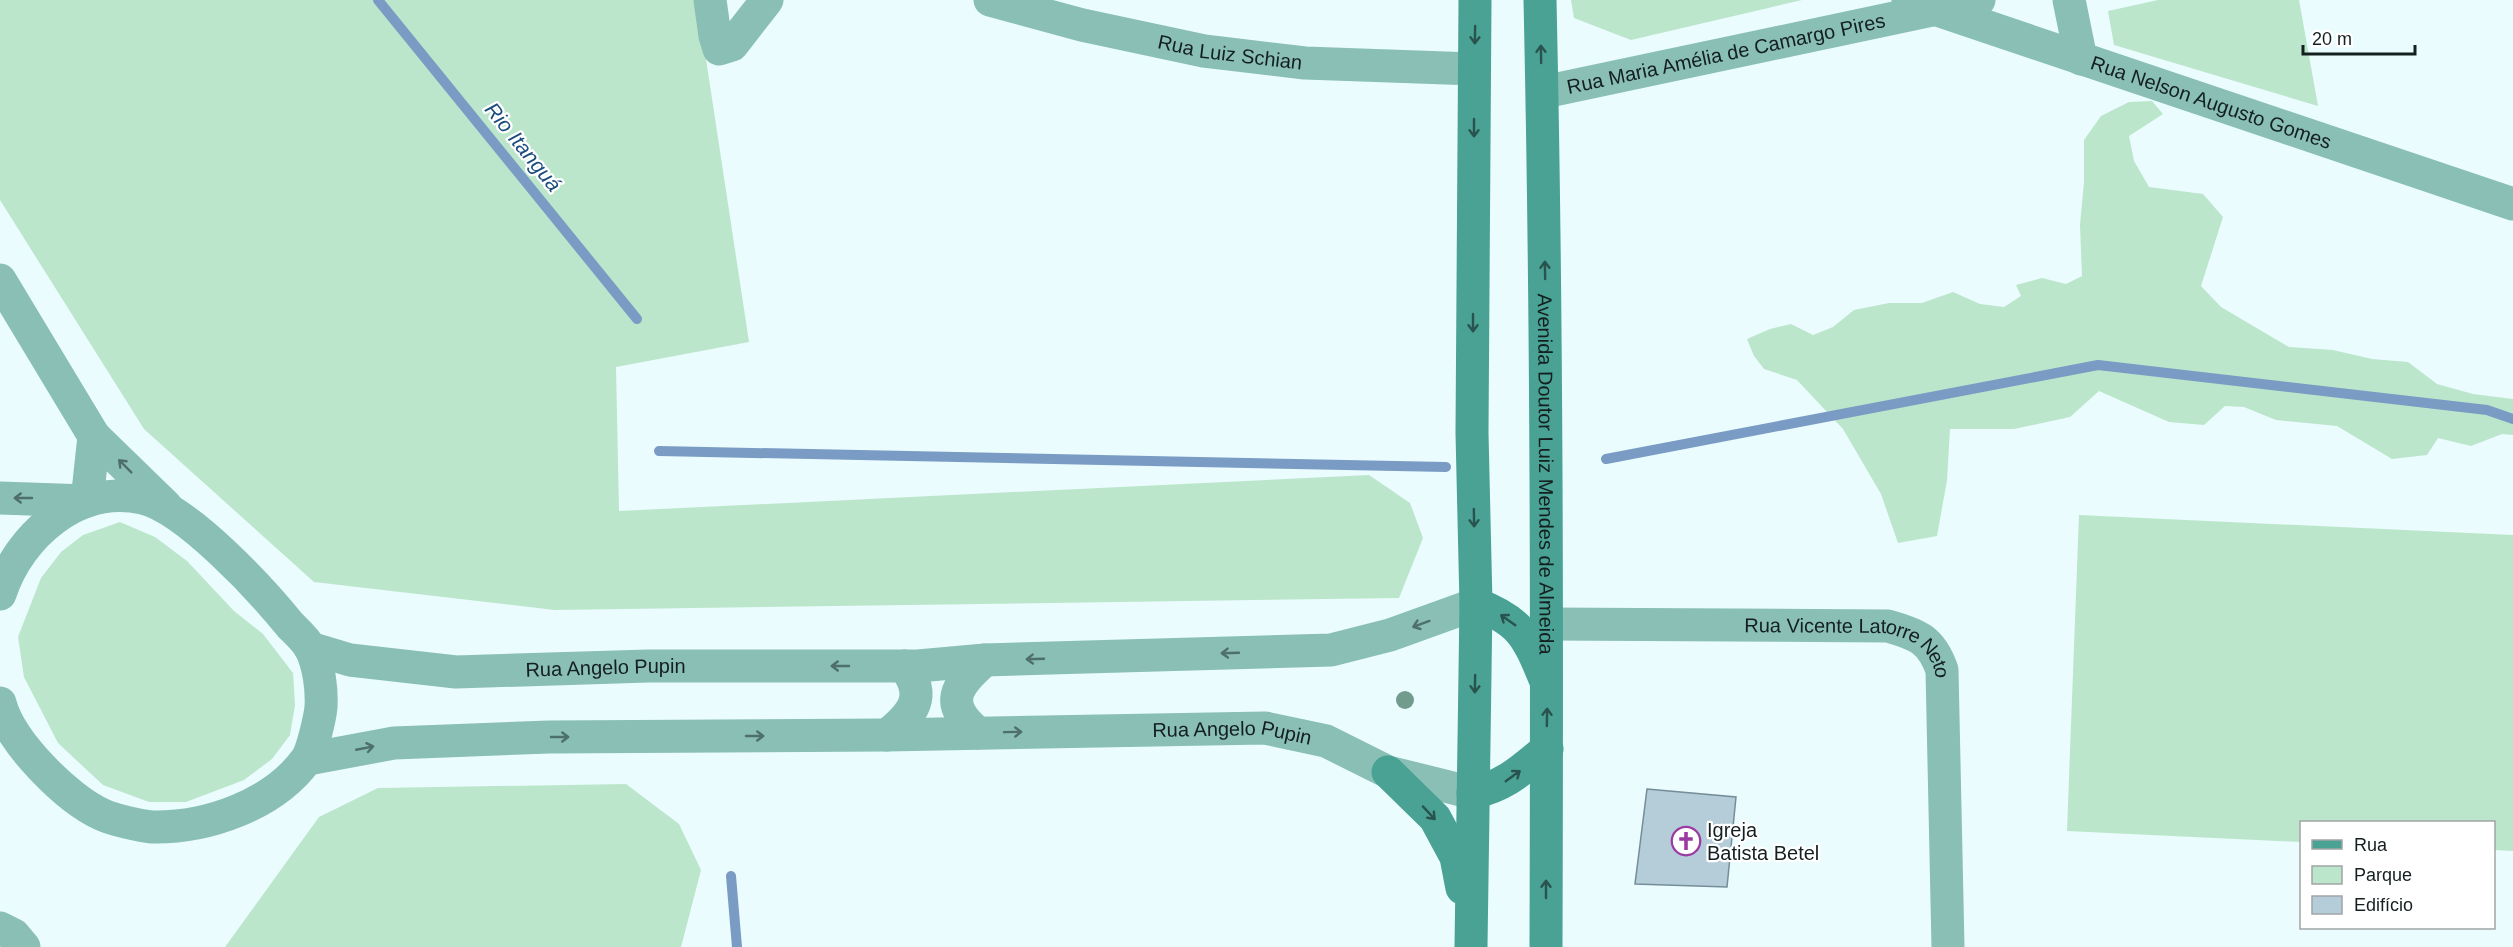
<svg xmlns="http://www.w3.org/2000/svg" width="2513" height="947" font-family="Arial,sans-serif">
<rect width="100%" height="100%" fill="#eafcfe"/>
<g fill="#bce6cb">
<path d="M0,0H697L749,342L616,367L619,511L1369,475L1410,503L1423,538L1399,598L555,610L314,582L144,429L0,200Z"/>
<path d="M1571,0H1802L1631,40L1574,18Z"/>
<path d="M2158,0H2299L2318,106L2114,45L2108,11Z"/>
<path d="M2152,101L2163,114L2129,136L2134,161L2149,187L2203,194L2223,217L2201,286L2221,307L2289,347L2333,350L2372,359L2408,362L2437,384L2473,394L2513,399V435L2502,434L2471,446L2438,438L2427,455L2392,459L2337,426L2276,420L2244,407L2225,406L2204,425L2169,422L2099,391L2070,417L2014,429H1950L1947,480L1937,536L1898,543L1881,494L1843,429L1797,380L1764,369L1754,356L1747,339L1770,329L1791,324L1813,335L1833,327L1854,310L1889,303H1922L1953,292L1980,304L2004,307L2021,296L2016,285L2042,278L2066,284L2082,276L2080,225L2084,182V140L2101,116L2129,102Z"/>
<path d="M2079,515L2513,535V851L2494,850V822H2302L2301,842L2067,831Z"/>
<path d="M120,522L155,537L187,561L234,611L263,634L293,673L295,705L290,735L272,759L244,780L186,802H149L103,785L58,743L24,677L18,637L41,578L61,552L83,535Z"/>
<path d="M626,784L679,824L701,870L681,947H225L319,817L378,788Z"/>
</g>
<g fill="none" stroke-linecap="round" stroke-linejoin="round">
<g stroke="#7a9cc4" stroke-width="10">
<path d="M378,0L637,319"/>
<path d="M659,451L1446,467"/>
<path d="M1606,459L2098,365L2487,410L2513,419"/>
<path d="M731,876L737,947"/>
</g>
</g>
<path fill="#b4cdd9" stroke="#758d98" stroke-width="1.5" d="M1647,789L1736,797L1727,887L1635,884Z"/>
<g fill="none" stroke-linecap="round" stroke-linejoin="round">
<g stroke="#89bfb4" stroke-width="33">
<path d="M710,0L715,36L719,49L732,45L767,0"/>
<path id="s1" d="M990,0L1082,25L1204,51L1305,63L1474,69"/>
<path id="s2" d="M1908,0L2513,204"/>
<path d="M2069,0L2081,59"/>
<path id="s3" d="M1544,92L1979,0"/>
<path d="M0,280L94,436"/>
<path d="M0,498L87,501L94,436L166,506"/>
<path d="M0,594C19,535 78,484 142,498C186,508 261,589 290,625C297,632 306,640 311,649C319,666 322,689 321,707C320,718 312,752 306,760C273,805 207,828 152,827C141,826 114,820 103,815C67,799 10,742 0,703"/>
<path id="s4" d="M1548,624L1888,626C1918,635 1931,639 1942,670L1948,947"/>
<path id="s5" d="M310,648L350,660L456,672L648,666H918L985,660L1331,650L1390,635L1476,604"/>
<path d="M978,733C943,704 955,686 985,660"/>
<path d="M887,735C913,714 928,696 904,666"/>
<path id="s6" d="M308,759L394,743L549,737L887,735L1265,728L1326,741L1388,772L1473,793"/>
<path d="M0,928L14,935L24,947"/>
</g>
<g stroke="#49a294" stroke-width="33">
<path id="s7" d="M1540,0C1547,316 1547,631 1546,947"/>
<path d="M1476,604C1521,621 1527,636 1545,679"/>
<path d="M1388,772L1435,818L1456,857L1462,888"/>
<path d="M1473,793C1507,785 1521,770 1547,749"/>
<path d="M1471,947L1476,604L1472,433L1475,0"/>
</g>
</g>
<circle fill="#719b8c" cx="1405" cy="700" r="9"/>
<defs><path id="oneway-shaft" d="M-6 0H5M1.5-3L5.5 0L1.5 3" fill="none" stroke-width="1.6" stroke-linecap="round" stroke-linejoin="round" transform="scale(1.5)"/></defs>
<g stroke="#29534e">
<use href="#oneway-shaft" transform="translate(1475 35) rotate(91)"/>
<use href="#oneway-shaft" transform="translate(1541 54) rotate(-91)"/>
<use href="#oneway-shaft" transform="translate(1474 128) rotate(90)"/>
<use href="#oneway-shaft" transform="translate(1545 270) rotate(-91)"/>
<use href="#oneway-shaft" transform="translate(1473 323) rotate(90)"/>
<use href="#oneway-shaft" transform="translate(1474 518) rotate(89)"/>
<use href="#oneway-shaft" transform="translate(1508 620) rotate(-145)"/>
<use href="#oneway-shaft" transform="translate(1475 684) rotate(91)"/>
<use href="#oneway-shaft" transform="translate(1547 717) rotate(-89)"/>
<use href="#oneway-shaft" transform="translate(1513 776) rotate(-36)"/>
<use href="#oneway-shaft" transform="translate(1429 813) rotate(47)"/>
<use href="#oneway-shaft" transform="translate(1546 889) rotate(-90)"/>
</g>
<g stroke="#4e6f6a">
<use href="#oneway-shaft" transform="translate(125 466) rotate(-135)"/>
<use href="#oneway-shaft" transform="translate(23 498) rotate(-180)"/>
<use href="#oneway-shaft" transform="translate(1421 624) rotate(160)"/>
<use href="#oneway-shaft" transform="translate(1230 653) rotate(178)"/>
<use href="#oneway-shaft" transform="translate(1035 659) rotate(178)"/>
<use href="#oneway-shaft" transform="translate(840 666) rotate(180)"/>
<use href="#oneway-shaft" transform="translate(1013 732) rotate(-1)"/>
<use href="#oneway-shaft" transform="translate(755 736)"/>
<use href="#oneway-shaft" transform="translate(560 737)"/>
<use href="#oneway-shaft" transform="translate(365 748) rotate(-11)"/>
</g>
<defs>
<g id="church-ring" transform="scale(1.5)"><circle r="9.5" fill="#fff" stroke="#9b3ba2" stroke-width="1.5"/><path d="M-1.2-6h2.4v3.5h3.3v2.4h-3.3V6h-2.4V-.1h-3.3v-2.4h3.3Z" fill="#9b3ba2"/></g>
</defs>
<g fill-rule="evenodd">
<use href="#church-ring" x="1686" y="841"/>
</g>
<g text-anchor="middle" stroke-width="4.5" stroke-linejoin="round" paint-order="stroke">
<g font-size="20" fill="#141f20" stroke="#fff">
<text dy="7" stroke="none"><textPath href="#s1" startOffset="246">Rua Luiz Schian</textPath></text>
<text dy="7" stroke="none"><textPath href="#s3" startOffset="186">Rua Maria Amélia de Camargo Pires</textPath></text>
<text dy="7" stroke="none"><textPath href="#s2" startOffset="320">Rua Nelson Augusto Gomes</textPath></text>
<text dy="7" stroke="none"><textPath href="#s7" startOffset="474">Avenida Doutor Luiz Mendes de Almeida</textPath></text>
<text dy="7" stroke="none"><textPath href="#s4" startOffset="309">Rua Vicente Latorre Neto</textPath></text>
<text dy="7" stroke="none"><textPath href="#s5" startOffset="298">Rua Angelo Pupin</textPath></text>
<text dy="7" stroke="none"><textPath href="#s6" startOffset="926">Rua Angelo Pupin</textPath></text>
</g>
<g font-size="20" fill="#141f20" stroke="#fff" text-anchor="start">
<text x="1707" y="837">Igreja<tspan x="1707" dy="23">Batista Betel</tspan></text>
</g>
<g font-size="21" font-style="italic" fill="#1c4b7e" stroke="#fff">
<text transform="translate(523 147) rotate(51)" y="7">Rio Itanguá</text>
</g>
</g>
<rect x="2300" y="821" width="195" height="108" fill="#ffffff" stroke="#a1a5a6" stroke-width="1.5"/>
<rect x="2312" y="840" width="30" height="9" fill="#49a294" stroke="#a1a5a6" stroke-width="1.5"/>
<text x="2354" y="851" font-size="18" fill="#141f20">Rua</text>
<rect x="2312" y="866" width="30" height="18" fill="#bce6cb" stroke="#a1a5a6" stroke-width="1.5"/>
<text x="2354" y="881" font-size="18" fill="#141f20">Parque</text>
<rect x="2312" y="896" width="30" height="18" fill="#b4cdd9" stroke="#a1a5a6" stroke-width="1.5"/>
<text x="2354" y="911" font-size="18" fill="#141f20">Edifício</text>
<path d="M2303 45v9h112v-9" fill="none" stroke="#141f20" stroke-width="3"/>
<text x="2312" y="45" font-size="18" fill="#141f20" stroke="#ffffff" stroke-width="4.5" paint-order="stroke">20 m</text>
</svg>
